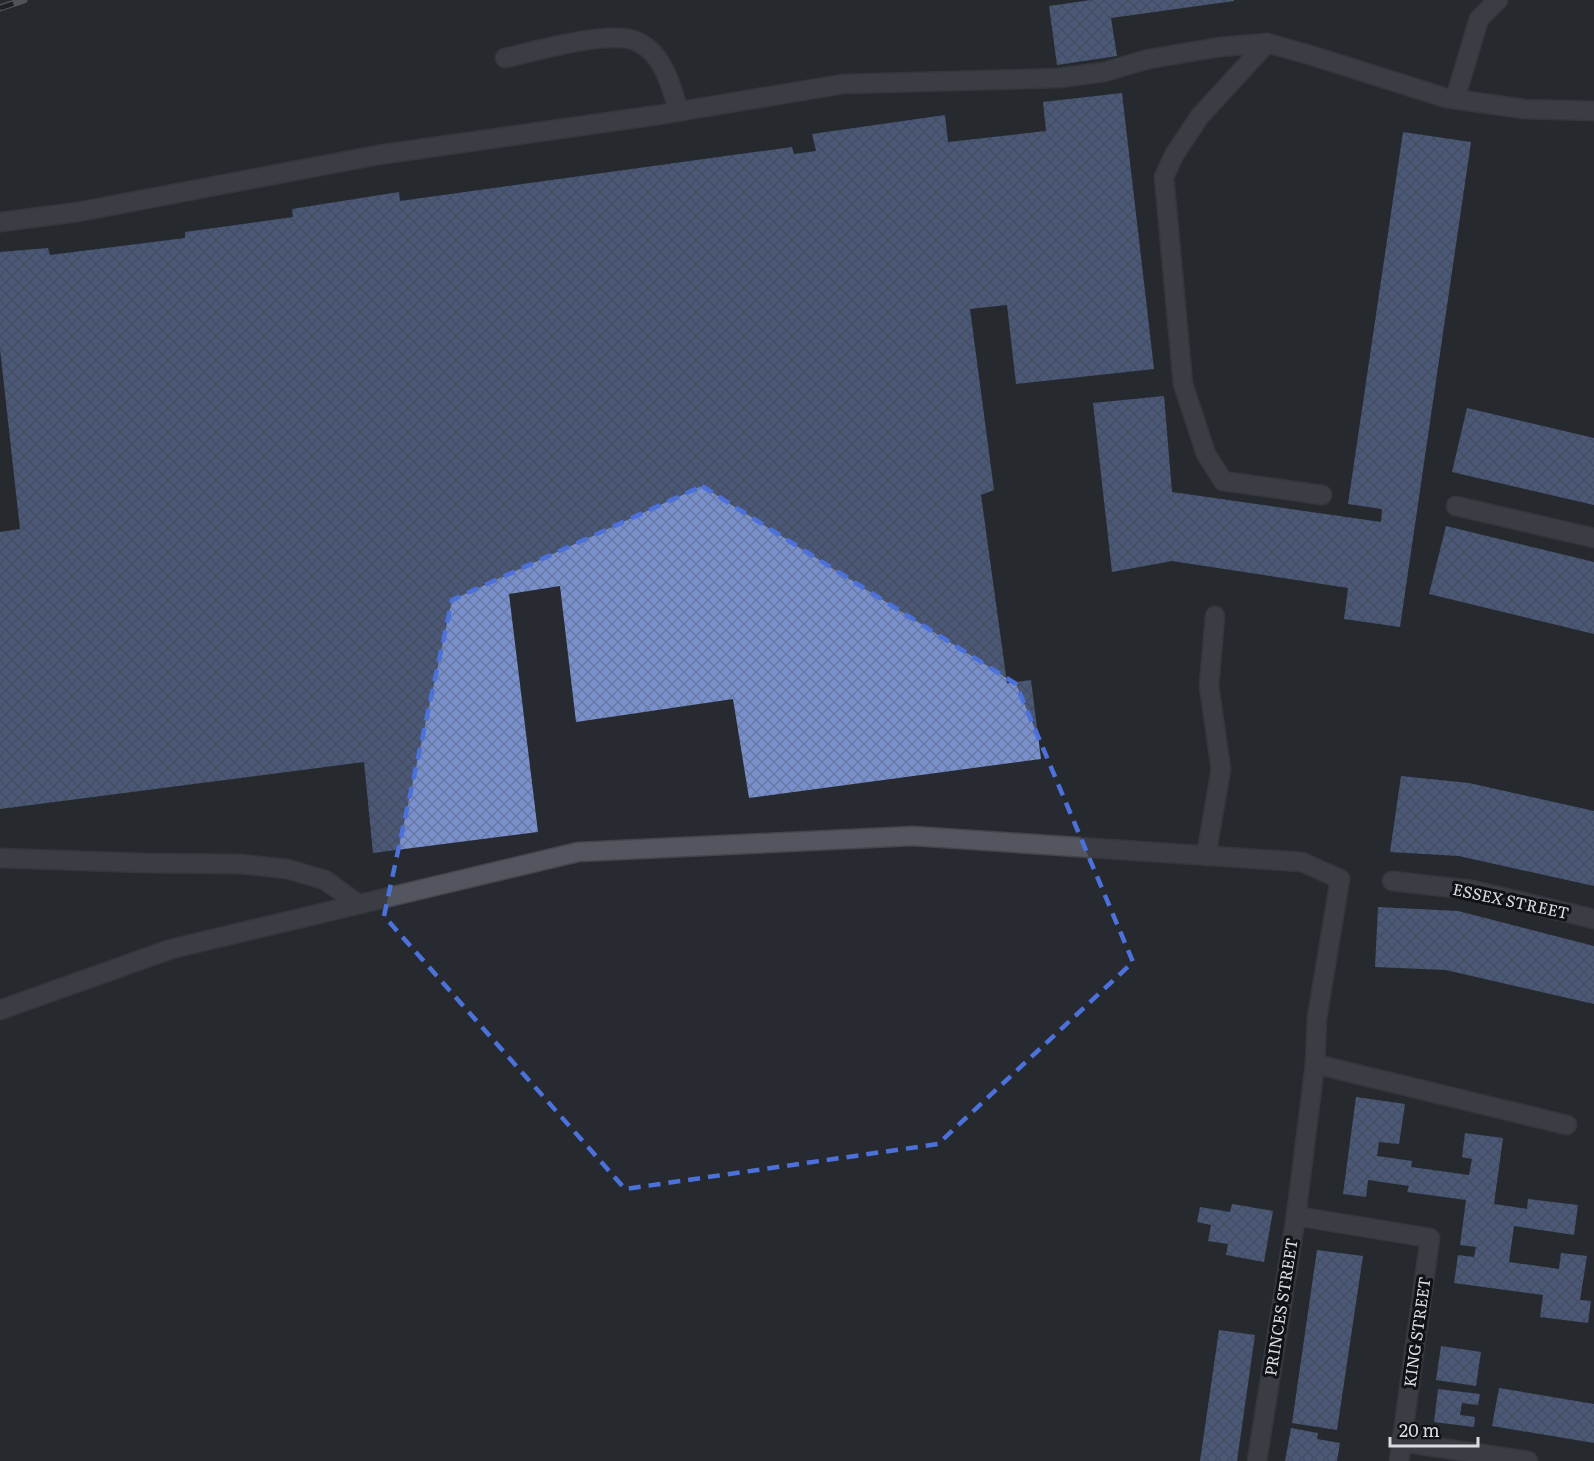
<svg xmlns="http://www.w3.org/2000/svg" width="1594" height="1461" font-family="Literata,serif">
<defs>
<pattern id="building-cross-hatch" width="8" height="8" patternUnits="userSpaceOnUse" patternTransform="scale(1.5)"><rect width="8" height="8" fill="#7990cc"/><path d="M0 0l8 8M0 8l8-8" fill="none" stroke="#6879a3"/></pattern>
</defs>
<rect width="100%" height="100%" fill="#272a30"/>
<g fill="url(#building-cross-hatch)">
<path d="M1091,0H1234V1L1111,18L1117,56L1057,65L1049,6Z"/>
<path d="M1122,93L1154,369L1016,384L1007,305L970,309L994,490L981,495L1007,683L1031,680L1041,759L749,798L733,699L576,722L560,586L509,594L538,832L373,853L364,762L0,809V532L20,529L0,349V252L48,248L50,255L185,238V232L293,217L292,209L399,192L400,201L792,147L794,154L816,151L812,134L945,115L948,142L1046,131L1043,102Z"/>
<path d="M1403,132L1471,142L1400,627L1344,619L1348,588L1172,561L1112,572L1093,403L1164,396L1172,492L1381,522L1382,509L1348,504Z"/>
<path d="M1467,408L1594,438V505L1452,472Z"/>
<path d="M1446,526L1594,562V634L1429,594Z"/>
<path d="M1401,776L1469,783L1594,811V886L1459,856L1390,852Z"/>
<path d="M1378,907L1458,911L1594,946V1004L1446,970L1375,967Z"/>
<path d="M1356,1097L1405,1104L1399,1144L1379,1142L1377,1156L1412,1161L1411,1167L1469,1175L1472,1159L1462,1157L1465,1133L1503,1138L1494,1204L1527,1209L1528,1199L1578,1205L1574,1235L1514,1226L1509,1262L1559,1269L1561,1253L1587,1256L1580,1300L1591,1301L1588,1323L1540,1317L1543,1295L1454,1283L1458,1255L1474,1257L1476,1247L1460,1245L1466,1200L1407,1192L1409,1186L1368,1180L1366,1197L1343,1194Z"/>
<path d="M1232,1204L1273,1211L1264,1262L1226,1255L1228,1244L1208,1241L1211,1225L1197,1222L1200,1207L1230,1212Z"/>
<path d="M1317,1250L1363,1256L1337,1430L1292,1423Z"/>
<path d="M1219,1330L1255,1335L1237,1461H1200Z"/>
<path d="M1441,1346L1481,1352L1476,1386L1436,1380Z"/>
<path d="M1499,1388L1594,1404V1443L1492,1426Z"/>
<path d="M1438,1389L1480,1394L1478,1405L1462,1403L1460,1415L1475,1417L1474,1427L1434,1422Z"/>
<path d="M1291,1428L1318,1433L1317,1439L1340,1443L1337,1461H1285Z"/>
</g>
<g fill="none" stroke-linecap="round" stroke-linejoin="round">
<g stroke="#44464c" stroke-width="21">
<g id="minor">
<path d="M1267,43L1200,116L1174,155L1164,177L1183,384L1206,454L1223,481L1322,495"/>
<path d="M505,58C537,51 598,33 629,39C638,41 646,46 653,53C667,69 673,92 679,112"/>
<path d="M1455,99L1479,19L1498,0"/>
<path d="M0,222L78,212L378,155L658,115L843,84L1059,78L1104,72L1149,59L1220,47L1267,43L1310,55L1446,98L1524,109L1594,111"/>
<path d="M1456,506L1594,538"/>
<path d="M1206,856L1221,769L1209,686L1215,616"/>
<path d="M0,858L144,863L240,864L287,869L325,880L358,904"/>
<path d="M1392,881L1472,890L1594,919"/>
<path d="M0,1010L171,949L578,852L913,836L1302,862L1340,879L1317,1018L1315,1064"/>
<path d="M1296,1216L1315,1064L1567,1125"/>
<path d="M1402,1442L1528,1461"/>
<path d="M1257,1461L1296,1216L1430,1238L1399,1461"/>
</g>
</g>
<use href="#minor" stroke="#53565e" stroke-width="18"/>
<g stroke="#818389" stroke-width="7">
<path id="rail" d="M0,8L24,0"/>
</g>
<use href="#rail" stroke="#111215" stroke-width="4.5" stroke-dasharray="14" stroke-linecap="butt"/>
</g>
<path d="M0 0H1594V1461H0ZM702,486L1016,684L1133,962L938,1144L625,1189L384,916L452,600Z" fill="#272a30" fill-opacity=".55" fill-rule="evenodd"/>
<path fill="none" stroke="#4c71da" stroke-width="4.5" stroke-dasharray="12 8" stroke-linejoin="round" d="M702,486L1016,684L1133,962L938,1144L625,1189L384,916L452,600Z"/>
<g text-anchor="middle" stroke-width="6" stroke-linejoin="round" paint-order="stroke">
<g font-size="16" fill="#d9dbe0" stroke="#111215">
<text transform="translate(1511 901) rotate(12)" y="6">ESSEX STREET</text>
<text transform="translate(1281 1307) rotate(-81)" y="6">PRINCES STREET</text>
<text transform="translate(1417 1332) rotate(-82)" y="6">KING STREET</text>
</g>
</g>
<path d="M1390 1437v9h88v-9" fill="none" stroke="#d9dbe0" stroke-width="3"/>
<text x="1399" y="1437" font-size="18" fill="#d9dbe0" stroke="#111215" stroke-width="4.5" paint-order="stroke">20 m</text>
</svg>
